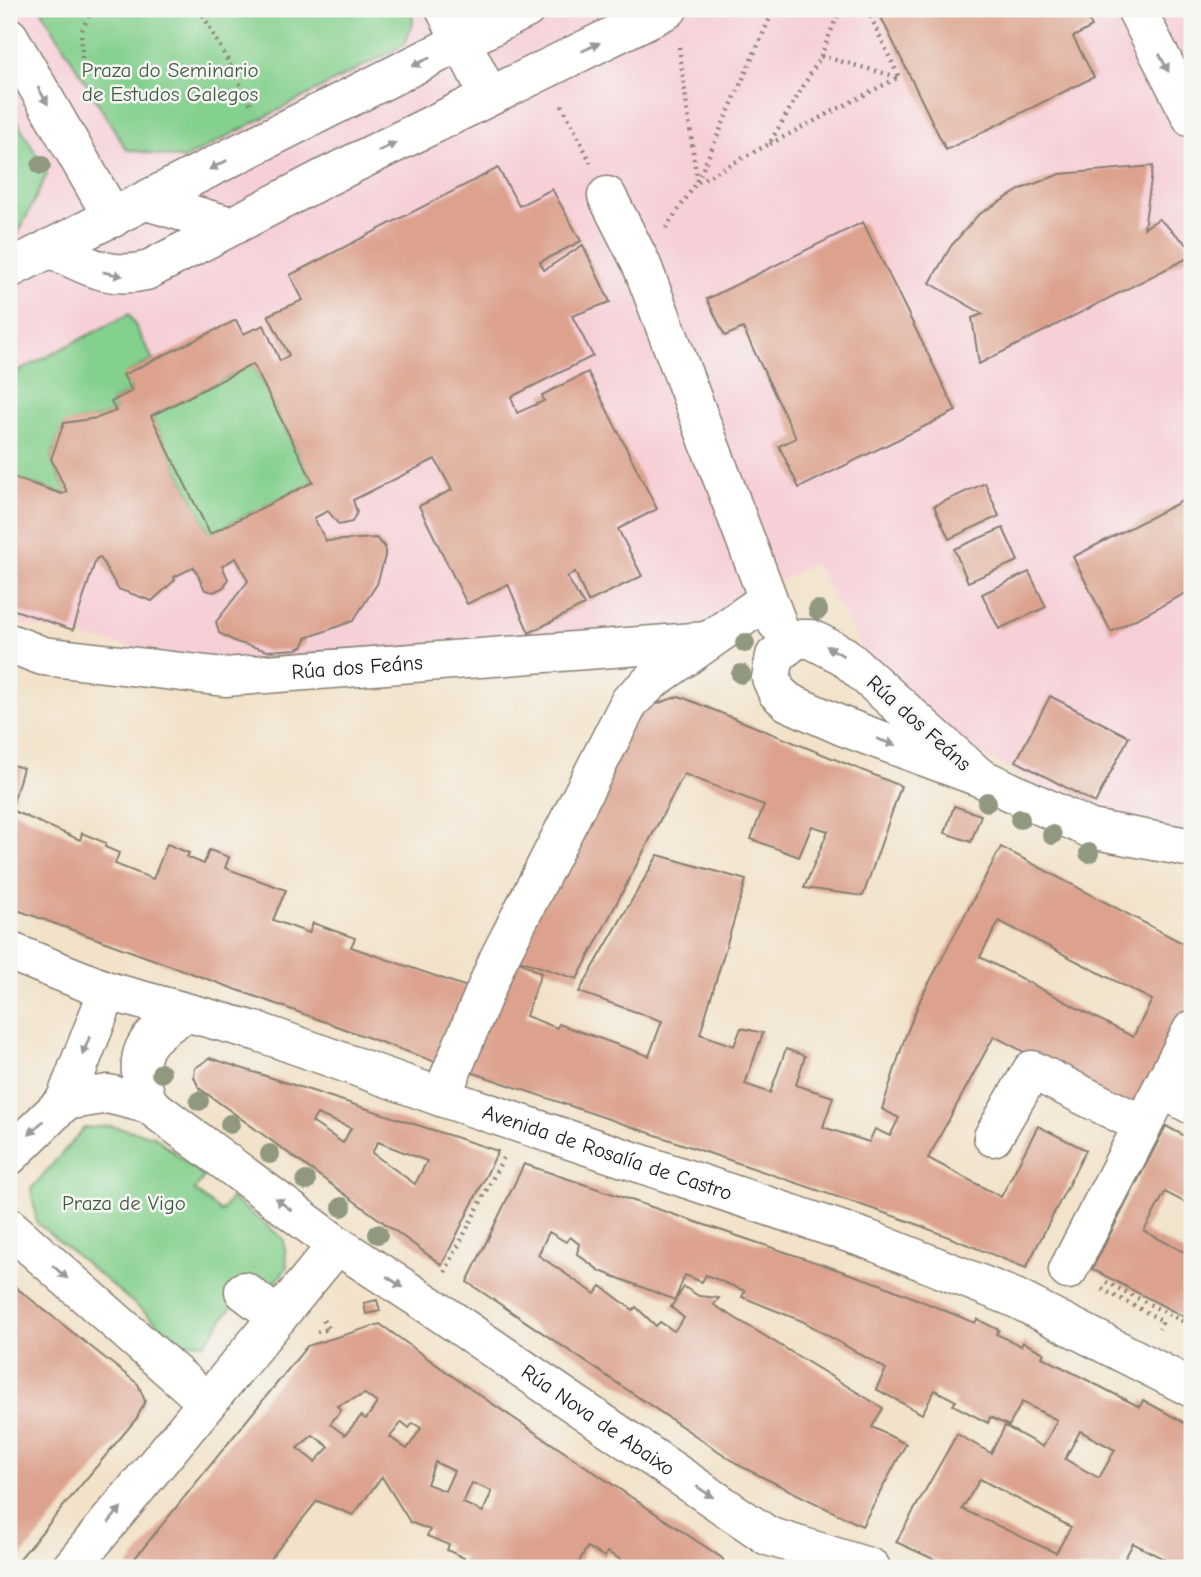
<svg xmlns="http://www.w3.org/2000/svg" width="1201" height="1577" font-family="'Comic Neue',sans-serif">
<rect width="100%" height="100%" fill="#f6f6f2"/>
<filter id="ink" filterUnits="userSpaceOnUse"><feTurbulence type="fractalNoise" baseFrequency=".0143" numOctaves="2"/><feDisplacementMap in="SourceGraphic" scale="14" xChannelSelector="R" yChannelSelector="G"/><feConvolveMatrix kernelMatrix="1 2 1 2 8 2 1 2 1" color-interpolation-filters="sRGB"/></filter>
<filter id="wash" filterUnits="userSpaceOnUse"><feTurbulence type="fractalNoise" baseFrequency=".00686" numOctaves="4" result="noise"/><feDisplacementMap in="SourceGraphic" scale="28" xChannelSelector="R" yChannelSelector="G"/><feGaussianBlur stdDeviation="1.57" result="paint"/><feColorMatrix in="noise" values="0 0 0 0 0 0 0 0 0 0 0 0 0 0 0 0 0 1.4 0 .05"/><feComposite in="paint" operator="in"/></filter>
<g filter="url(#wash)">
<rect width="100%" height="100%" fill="#f2e2c9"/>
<path fill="#f6cfd7" d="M9,9H1192V836L1095,817L949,735L868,658L814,563L670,640L220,666L9,621Z"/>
<g fill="#84d08d" stroke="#507654" stroke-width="2">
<path d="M41,9H412L413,24L404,45L184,159L126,149Z"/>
<path d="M9,106L47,174L19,232L9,237Z"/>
<path d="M129,314L153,360L124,375L132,391L111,402L116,411L97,418L64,424L51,459L67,492L62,493L9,476V376Z"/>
<path d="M253,364L313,482L210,534L151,416Z"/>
<path d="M111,1126L154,1136L204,1177L194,1190L221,1212L231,1198L284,1239L287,1267L269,1291L252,1279L205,1343L180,1342L37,1223L31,1189L84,1128Z"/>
</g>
<g id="blocks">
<g fill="#dca28d" fill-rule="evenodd">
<path d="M877,9H1083L1092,27L1073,37L1094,77L946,150Z"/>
<path d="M1153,166L1144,228L1159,219L1192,249V256L979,364L972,318L983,314L930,283L951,246L978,215L1021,189L1060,174Z"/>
<path d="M498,168L519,206L552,189L581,241L540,262L544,270L583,245L610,302L572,316L593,356L511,397L517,413L544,401L542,395L588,372L657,509L618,529L642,576L588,602L575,572L567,577L584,605L529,633L508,584L467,604L419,506L452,490L435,459L353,500L357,512L352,522L339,525L328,511L314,518L326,541L376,538L385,547V556L377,584L353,621L306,638L303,646L297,649L268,651L236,642L219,633L216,622L248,581L236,558L222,566L228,579L224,587L214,592L205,590L194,567L174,577L175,580L152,601L118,589L100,557L96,559L73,630L9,608V476L62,494L67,492L51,459L64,423L97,418L116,411L111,402L132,391L123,375L236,320L243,334L264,325L280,361L289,355L268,315L303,300L290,275ZM253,364L313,482L210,534L151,416Z"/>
<path d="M863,222L956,411L799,488L779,446L796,438L743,328L725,336L707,299Z"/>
<path d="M985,483L999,516L949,539L934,506Z"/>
<path d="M1192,496V590L1111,632L1073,557Z"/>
<path d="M1003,528L1018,561L968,582L954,549Z"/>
<path d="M1029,572L1046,607L999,629L982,594Z"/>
<path d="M679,696L901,786L863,896L804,888L828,831L812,826L799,857L751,839L764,805L684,774L577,979L510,957L541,973L526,1016L557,1028L559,1024L649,1056L662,1021L579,992L658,855L746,880L700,1034L734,1046L741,1028L763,1033L745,1084L770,1093L786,1049L805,1056L796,1085L833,1097L823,1127L869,1142L875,1129L890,1136L899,1118L882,1109L905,1037L921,998L1001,847L1192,948V999L1134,1110L994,1036L928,1158L1001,1197L1038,1126L1086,1150L1026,1268L911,1222L462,1069L510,957L639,710ZM999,921L1152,1000L1133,1037L980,957Z"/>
<path d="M1050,696L1129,737L1095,803L1016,761Z"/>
<path d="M9,764L23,768L11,810L80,840L82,833L106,843L105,847L119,853L115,864L153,879L167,844L189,853L187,857L204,864L209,850L229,857L225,868L286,890L273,920L309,933L313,923L355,938L351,947L473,989L441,1064L9,907Z"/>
<path d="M954,806L981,815L971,842L945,833Z"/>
<path d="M210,1058L498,1151L442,1265L199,1088L194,1077L195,1068ZM317,1114L351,1128L343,1143L312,1122ZM378,1142L427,1161L415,1184L372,1153Z"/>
<path d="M1166,1126L1192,1140V1206L1165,1192L1144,1231L1192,1256V1321L1092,1269Z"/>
<path d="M524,1164L880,1284L975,1323L977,1319L999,1330L996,1334L1021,1346L1023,1342L1044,1353L1042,1357L1140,1407L1143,1400L1192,1427V1568H1181L1133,1543L1120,1568H953L896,1542L957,1434L991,1453L1005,1426L1043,1447L1057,1420L1022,1402L1009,1426L990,1417L988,1423L953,1405L956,1401L935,1390L922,1414L876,1389L886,1369L802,1321L742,1297L745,1291L706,1275L702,1282L685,1275L675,1300L600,1271L577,1254L579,1244L570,1237L566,1242L549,1232L538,1255L595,1294L601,1286L633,1310L636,1307L656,1326L660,1322L674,1331L684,1318L671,1307L684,1287L699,1296L719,1298L714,1305L883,1408L872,1427L906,1444L862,1526L742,1467L467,1282ZM1080,1431L1115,1450L1099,1478L1065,1459ZM980,1479L1071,1527L1056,1553L962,1509Z"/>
<path d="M9,1282L138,1384L145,1401L137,1418L12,1568H9Z"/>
<path d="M377,1300L380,1311L366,1314L364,1303Z"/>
<path d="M380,1324L469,1388L722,1558L727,1568H626L628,1564L607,1552L605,1557L587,1547L576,1568H473L462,1563L464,1558L447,1550L449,1545L427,1536L430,1530L410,1522L382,1477L353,1515L317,1501L263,1568H127L307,1346ZM365,1394L377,1403L366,1419L361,1416L345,1435L330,1424L341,1410L337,1406ZM402,1422L409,1428L413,1423L421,1428L407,1449L390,1437ZM313,1435L329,1447L315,1462L297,1448ZM435,1462L454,1471L445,1491L427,1484ZM472,1483L492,1491L483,1512L463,1503Z"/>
</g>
</g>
</g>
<g filter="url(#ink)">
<use href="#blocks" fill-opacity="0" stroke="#877f72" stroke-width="2"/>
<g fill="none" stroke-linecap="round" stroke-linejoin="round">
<g stroke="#877f72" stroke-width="41">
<g id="minor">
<path d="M445,9L489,96"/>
<path d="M1136,9L1192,118"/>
<path d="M9,37L113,218"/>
<path d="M607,196L641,263L777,623"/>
<path d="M147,201L230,226"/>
<path d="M50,248C84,264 107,280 146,271L326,177L668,9"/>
<path d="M9,269L526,9"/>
<path id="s1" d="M9,643L43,656L225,677L707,641"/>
<path d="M979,777L844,656L811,639H796L775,656L771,678L777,692L788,702L842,726L979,777L1091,829L1192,848"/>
<path id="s2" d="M9,951L108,991L259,1032L441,1097L867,1239L1015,1298L1192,1388"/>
<path d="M1162,1089L1192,1105"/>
<path d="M441,1097L498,960L630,701L654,679L767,600"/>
<path id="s3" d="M65,1101L108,1094L148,1104L337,1245L428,1304L768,1536L871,1568"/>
<path d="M148,1104C132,1053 141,1039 186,1013"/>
<path d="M993,1137L1032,1070L1143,1125"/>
<path d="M9,1156L65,1101L108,991"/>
<path d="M9,1227L207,1402"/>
<path d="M1068,1270L1192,1030"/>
<path d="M244,1291L278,1317"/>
<path d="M71,1568L337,1245"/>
</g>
</g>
<g stroke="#877f72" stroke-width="4.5" stroke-dasharray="2 5" stroke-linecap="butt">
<path d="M200,9L252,106"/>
<path d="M679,47L697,181"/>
<path d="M821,56L898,77"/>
<path d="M83,79L81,32L92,9"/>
<path d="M562,105L591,163"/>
<path d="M770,144L899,77L867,9"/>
<path d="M698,182L769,144L821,56L840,9"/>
<path d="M666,228L697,182L774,9"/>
<path d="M445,1272L503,1158"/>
<path d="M1106,1282L1192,1326"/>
<path d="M1102,1289L1163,1321L1159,1329"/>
<path d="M317,1332L329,1329L323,1320"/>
</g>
<use href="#minor" stroke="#fff" stroke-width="38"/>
</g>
<g fill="#909880">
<circle cx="41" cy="165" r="10"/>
<circle cx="818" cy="610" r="10"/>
<circle cx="745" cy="643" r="10"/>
<circle cx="741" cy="674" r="10"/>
<circle cx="987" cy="802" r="10"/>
<circle cx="1020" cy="819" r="10"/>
<circle cx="1052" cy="835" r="10"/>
<circle cx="1089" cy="853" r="10"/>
<circle cx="161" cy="1073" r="10"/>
<circle cx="199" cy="1101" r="10"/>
<circle cx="230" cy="1124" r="10"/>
<circle cx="270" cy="1154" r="10"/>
<circle cx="306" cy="1181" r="10"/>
<circle cx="342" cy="1207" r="10"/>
<circle cx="378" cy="1234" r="10"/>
</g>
<defs><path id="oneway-solid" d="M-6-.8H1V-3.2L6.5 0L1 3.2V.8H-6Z" transform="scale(1.75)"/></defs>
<g fill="#999">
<use href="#oneway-solid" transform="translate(591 47) rotate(-26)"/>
<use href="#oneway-solid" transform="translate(421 62) rotate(153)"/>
<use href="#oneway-solid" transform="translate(1164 63) rotate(63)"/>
<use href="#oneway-solid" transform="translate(43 96) rotate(60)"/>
<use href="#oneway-solid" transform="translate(387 147) rotate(-26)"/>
<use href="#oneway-solid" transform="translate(218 165) rotate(153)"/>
<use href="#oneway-solid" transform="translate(113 274) rotate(12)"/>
<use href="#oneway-solid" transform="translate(835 651) rotate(-150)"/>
<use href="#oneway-solid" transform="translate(886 742) rotate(20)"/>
<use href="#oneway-solid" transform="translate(86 1046) rotate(111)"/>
<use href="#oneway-solid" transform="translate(36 1128) rotate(135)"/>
<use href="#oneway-solid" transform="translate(283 1204) rotate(-143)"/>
<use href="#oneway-solid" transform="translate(60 1272) rotate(41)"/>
<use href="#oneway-solid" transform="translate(395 1282) rotate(33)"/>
<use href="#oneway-solid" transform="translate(705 1492) rotate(34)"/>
<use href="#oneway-solid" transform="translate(115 1515) rotate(-51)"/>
</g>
</g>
<g text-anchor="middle" stroke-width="5" stroke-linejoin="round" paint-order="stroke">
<g font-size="21" fill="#405b44" stroke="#f6f6f2">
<text x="170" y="77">Praza do Seminario<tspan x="170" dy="24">de Estudos Galegos</tspan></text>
<text x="124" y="1210">Praza de Vigo</text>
</g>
<g font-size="21" fill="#1c1c1c" stroke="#f6f6f2">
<text dy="7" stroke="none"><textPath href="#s1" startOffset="352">Rúa dos Feáns</textPath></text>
<text transform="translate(919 723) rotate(42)" y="7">Rúa dos Feáns</text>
<text dy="7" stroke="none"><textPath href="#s2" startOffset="632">Avenida de Rosalía de Castro</textPath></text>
<text dy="7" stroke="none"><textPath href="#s3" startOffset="635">Rúa Nova de Abaixo</textPath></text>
</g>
</g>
<rect width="1201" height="1577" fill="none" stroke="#f6f6f2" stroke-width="35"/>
</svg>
